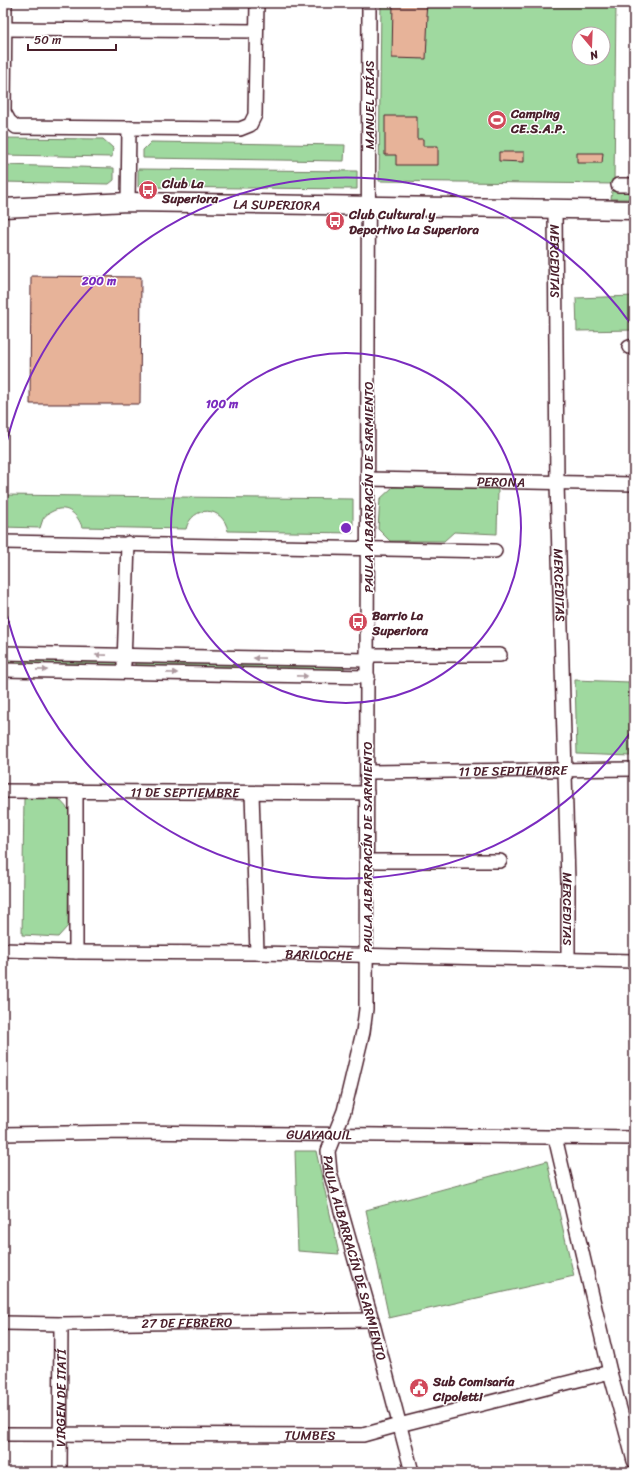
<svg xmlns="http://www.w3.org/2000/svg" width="637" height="1475" font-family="Sriracha,sans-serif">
<rect width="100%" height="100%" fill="#fff"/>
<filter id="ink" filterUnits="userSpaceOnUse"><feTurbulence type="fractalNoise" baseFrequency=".025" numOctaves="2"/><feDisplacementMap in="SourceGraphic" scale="8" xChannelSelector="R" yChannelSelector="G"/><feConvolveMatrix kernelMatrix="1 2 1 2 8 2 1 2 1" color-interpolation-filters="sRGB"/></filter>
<g filter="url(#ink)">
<g fill="#9fd99f" stroke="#747c65" fill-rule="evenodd">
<path d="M381 3H616L614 184 379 181ZM579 34H603V58H579Z"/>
<polygon points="3,138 103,139 113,148 112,157 3,155"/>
<polygon points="151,142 345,145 344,161 143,158 143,150"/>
<polygon points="3,165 114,168 114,180 109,184 3,182"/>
<polygon points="138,169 357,171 357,189 138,187"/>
<polygon points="612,191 634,191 634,199 611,199"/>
<polygon points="634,296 634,330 577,331 576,298"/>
<polygon points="393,487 496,488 498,490 497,534 454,532 444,541 390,541 378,529 380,499"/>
<path d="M3 495 353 499V533L228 531C223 505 192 505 186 529L82 527C78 515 67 504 53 511 49 513 45 515 43 519 42 522 41 525 40 528L3 527Z"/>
<polygon points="3,658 119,660 119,668 3,666"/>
<polygon points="135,661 344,665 344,672 135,667"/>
<polygon points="575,680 629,682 630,756 577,754"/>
<polygon points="24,798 59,799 69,810 68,926 58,937 22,935"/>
<polygon points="295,1151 316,1151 339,1254 298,1251"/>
<polygon points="547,1161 574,1276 389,1318 366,1210"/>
</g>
<g fill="#e7b399" stroke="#4a1f2b">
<polygon points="393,3 427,3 426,15 428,15 426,59 392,58"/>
<polygon points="385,116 417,116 417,139 423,139 423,146 438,146 438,165 396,165 396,155 385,155"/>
<polygon points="499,152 524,152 524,162 499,161"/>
<polygon points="577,153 603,153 602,163 577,163"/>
<polygon points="31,276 141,277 140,404 30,404"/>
</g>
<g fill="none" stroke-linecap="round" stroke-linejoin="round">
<defs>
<g id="minor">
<polyline points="5,3 4,112 9,121 16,127 240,129 250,125 255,115 257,3"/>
<path id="s1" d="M369 3 366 1009 363 1032 344 1111 328 1151 330 1172 372 1320 412 1472"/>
<polyline points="5,29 256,31"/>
<polyline points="618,185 634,185"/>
<polyline points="128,202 129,128"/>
<path id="s2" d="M555 209 557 483 568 882V960"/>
<polyline points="629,347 634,346"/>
<path id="s3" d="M368 479 634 484"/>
<polyline points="3,542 495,551"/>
<polyline points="3,653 368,660"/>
<polyline points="368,655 500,655"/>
<polyline points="124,664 128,543"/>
<polyline points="3,670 368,677"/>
<path id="s4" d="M367 772 634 769"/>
<path id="s5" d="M3 791 367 793"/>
<polyline points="76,791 76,952"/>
<polyline points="252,793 257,953"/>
<polyline points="367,861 500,861"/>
<path id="s6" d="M3 950 76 952 257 953 634 961"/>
<path id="s7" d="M3 1134 128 1132 634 1138"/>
<polyline points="555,1137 610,1372 634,1461"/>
<path id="s8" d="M3 1323 61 1324 372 1320"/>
<path id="s9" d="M3 1434 363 1435 399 1425 610 1372"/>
<path id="s10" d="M60 1472 61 1324"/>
</g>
<g id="secondary">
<path id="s11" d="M3 208 128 202 634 210"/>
</g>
</defs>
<use href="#minor" stroke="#4a1f2b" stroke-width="16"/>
<use href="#secondary" stroke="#4a1f2b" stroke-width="21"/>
<use href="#minor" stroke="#fff" stroke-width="13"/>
<use href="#secondary" stroke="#fff" stroke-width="18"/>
</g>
<defs><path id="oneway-solid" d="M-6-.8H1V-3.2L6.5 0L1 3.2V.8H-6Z"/></defs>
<g fill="#ae9aa0">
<use href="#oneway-solid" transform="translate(101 655) rotate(-179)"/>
<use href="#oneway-solid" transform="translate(259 658) rotate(-179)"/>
<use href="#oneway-solid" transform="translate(42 670) rotate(1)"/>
<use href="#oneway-solid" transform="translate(172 673) rotate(1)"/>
<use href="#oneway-solid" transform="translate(302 676) rotate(1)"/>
</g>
</g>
<g fill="none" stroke="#7b2cbf" stroke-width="2">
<circle cx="346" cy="528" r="175"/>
<path d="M633 729A350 350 0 0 1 3 598M3 458A350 350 0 0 1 633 327"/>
</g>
<defs>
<symbol id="stadium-disc" viewBox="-11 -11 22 22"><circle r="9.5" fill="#d1495b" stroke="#fff"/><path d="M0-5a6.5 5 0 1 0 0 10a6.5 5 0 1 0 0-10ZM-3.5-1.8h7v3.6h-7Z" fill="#fff"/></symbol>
<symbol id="bus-disc" viewBox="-11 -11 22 22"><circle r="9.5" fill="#d1495b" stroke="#fff"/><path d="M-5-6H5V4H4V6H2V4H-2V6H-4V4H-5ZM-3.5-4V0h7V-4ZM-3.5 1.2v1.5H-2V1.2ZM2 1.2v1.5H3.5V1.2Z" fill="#fff"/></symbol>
<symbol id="civic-disc" viewBox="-11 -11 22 22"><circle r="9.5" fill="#d1495b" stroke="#fff"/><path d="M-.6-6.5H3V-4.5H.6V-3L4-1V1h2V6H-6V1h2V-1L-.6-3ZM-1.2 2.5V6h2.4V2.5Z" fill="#fff"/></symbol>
</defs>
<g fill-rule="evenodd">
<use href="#stadium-disc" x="486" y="109" width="22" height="22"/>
<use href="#bus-disc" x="137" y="179" width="22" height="22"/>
<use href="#bus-disc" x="324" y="210" width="22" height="22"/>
<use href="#bus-disc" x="347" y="611" width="22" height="22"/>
<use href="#civic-disc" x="408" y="1377" width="22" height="22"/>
</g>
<g text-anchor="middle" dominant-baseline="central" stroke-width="3" stroke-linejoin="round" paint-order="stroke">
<g font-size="13" fill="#4a1f2b" stroke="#fff">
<text transform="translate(369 105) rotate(-90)">MANUEL FRÍAS</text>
<text stroke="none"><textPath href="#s11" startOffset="274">LA SUPERIORA</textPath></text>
<text stroke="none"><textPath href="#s2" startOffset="52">MERCEDITAS</textPath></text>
<text stroke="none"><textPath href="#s3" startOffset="133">PERONA</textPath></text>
<text transform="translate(368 487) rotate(-90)">PAULA ALBARRACÍN DE SARMIENTO</text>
<text stroke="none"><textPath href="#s2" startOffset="376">MERCEDITAS</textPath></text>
<text stroke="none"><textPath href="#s4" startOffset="146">11 DE SEPTIEMBRE</textPath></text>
<text stroke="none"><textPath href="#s5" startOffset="182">11 DE SEPTIEMBRE</textPath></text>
<text transform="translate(367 847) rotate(-90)">PAULA ALBARRACÍN DE SARMIENTO</text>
<text stroke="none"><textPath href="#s2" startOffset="700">MERCEDITAS</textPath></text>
<text stroke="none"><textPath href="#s6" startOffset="316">BARILOCHE</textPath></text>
<text stroke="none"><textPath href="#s7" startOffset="316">GUAYAQUIL</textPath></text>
<text stroke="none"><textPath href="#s1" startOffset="1264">PAULA ALBARRACÍN DE SARMIENTO</textPath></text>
<text stroke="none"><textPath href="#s8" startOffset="184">27 DE FEBRERO</textPath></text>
<text stroke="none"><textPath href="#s10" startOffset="74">VIRGEN DE ITATÍ</textPath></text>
<text stroke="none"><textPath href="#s9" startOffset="307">TUMBES</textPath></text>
</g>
<g font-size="13" font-weight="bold" fill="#4a1f2b" stroke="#fff" text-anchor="start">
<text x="511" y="113">Camping<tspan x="511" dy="15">CE.S.A.P.</tspan></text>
<text x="162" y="183">Club La<tspan x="162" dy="15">Superiora</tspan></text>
<text x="349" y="214">Club Cultural y<tspan x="349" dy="15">Deportivo La Superiora</tspan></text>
<text x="372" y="615">Barrio La<tspan x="372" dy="15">Superiora</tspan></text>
<text x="433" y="1381">Sub Comisaría<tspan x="433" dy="15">Cipoletti</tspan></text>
</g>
</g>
<circle cx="346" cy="528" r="6" fill="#7b2cbf" stroke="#fff" stroke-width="2"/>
<g font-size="12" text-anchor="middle" font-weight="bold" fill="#7b2cbf" stroke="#fff" stroke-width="3" stroke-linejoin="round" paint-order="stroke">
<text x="99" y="285">200 m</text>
<text x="222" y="408">100 m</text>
</g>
<rect width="637" height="1475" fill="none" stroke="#fff" stroke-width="16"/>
<rect x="8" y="8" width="621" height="1459" fill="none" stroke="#4a1f2b" stroke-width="1.5" filter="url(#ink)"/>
<g transform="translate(591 46) rotate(161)"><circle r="19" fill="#ffffff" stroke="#b7a5aa"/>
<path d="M0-3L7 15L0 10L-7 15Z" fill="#d1495b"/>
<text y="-6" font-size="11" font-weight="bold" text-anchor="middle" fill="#4a1f2b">N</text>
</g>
<path d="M28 44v6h88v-6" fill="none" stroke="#4a1f2b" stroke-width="2"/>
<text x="34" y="44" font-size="12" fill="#4a1f2b" stroke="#ffffff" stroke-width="3" paint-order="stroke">50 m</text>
</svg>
